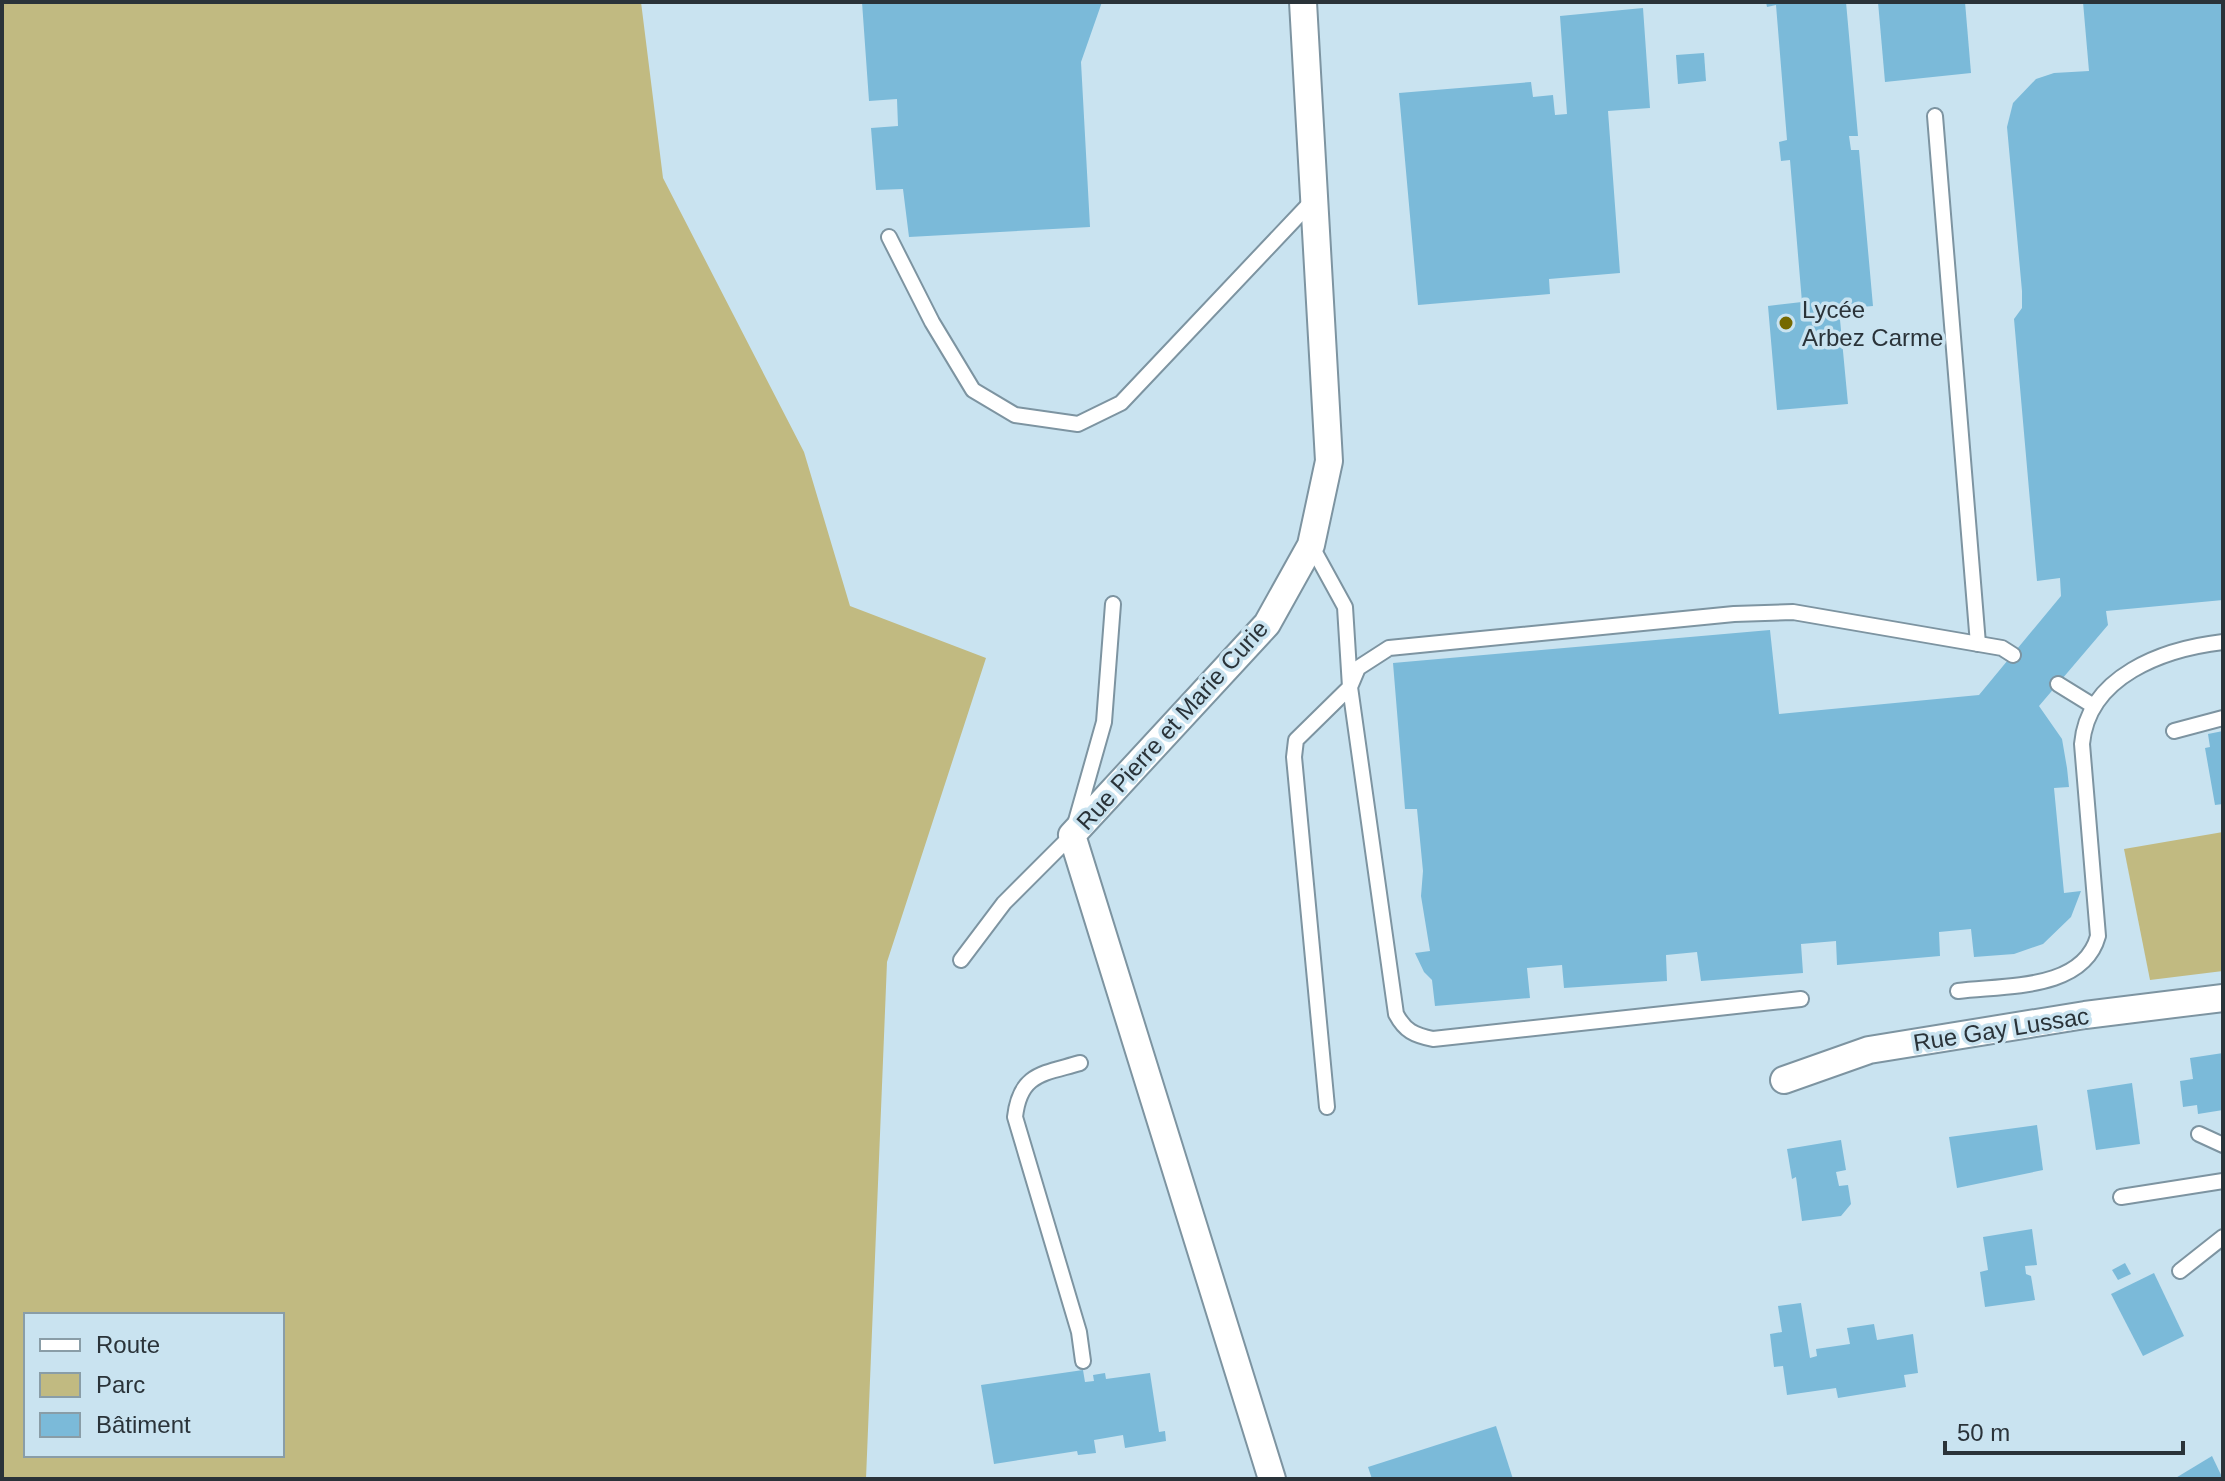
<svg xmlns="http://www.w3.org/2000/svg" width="2225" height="1481" font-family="Arial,sans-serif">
<rect width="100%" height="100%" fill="#c9e3f0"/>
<g fill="#c1ba81" fill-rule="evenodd">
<path d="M2 2H641L663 178 804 452 850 606 986 658 887 962 866 1479H2ZM26 1315H282V1455H26Z"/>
<polygon points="2223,832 2223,971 2150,980 2124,849"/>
</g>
<g fill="#7bbad9">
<polygon points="862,2 1102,2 1081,62 1090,227 909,237 903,189 876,190 871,128 898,126 897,99 869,101"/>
<polygon points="1766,2 1846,2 1858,136 1849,136 1851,150 1859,150 1873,306 1839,309 1848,404 1777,410 1768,306 1802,302 1790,160 1781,161 1779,142 1787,140 1776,5 1767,7"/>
<polygon points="1878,2 1965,2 1971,73 1885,82"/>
<polygon points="2083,2 2223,2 2223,600 2106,611 2108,625 2039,706 2062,739 2067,768 2069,787 2054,788 2064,893 2081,891 2071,917 2043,944 2014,954 1974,957 1971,929 1939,932 1940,956 1837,965 1836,941 1801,944 1803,973 1701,981 1697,952 1666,955 1667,981 1564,988 1562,965 1527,968 1530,998 1435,1006 1432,980 1424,972 1415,953 1430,951 1421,896 1423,871 1417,809 1405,809 1393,663 1770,630 1779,714 1979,695 2061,596 2060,578 2037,581 2014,319 2022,308 2022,291 2007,127 2013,103 2036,79 2054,73 2089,71"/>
<polygon points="1643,8 1650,108 1608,111 1620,273 1549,279 1550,294 1418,305 1399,93 1531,82 1533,97 1553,95 1555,115 1567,114 1560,16"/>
<polygon points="1704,53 1706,81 1678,84 1676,55"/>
<polygon points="2223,731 2223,804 2215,805 2205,748 2210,747 2208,734"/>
<polygon points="2223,1053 2223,1110 2198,1114 2197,1105 2183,1107 2180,1081 2193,1079 2190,1058"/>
<polygon points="2132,1083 2140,1144 2096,1150 2087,1090"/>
<polygon points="2037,1125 2043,1170 1957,1188 1949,1137"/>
<polygon points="1841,1140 1846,1170 1836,1172 1839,1186 1848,1185 1851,1204 1841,1216 1802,1221 1796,1177 1792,1179 1787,1149"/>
<polygon points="2032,1229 2037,1265 2025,1266 2026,1274 2031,1276 2035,1300 1985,1307 1980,1272 1988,1270 1983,1237"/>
<polygon points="2125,1263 2131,1274 2118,1280 2112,1270"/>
<polygon points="2154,1273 2184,1336 2143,1356 2111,1294"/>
<polygon points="1801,1303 1810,1358 1817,1356 1816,1349 1850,1344 1847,1328 1874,1324 1877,1340 1913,1334 1918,1373 1904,1375 1906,1387 1838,1398 1836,1388 1787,1395 1783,1366 1774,1367 1770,1334 1782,1332 1778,1306"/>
<polygon points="1083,1370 1085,1382 1094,1381 1093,1375 1105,1373 1106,1379 1150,1373 1159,1432 1165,1431 1166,1441 1125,1448 1123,1435 1094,1440 1096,1453 1078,1455 1077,1451 994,1464 981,1385"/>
<polygon points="1496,1426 1513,1479 1372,1479 1368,1467"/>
<polygon points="2212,1456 2223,1479 2174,1479"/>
</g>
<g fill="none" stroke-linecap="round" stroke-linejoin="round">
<defs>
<g id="lane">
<polyline points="1935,116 1978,644"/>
<polyline points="889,237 932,322 973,390 1015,415 1078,424 1121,403 1314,199"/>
<polyline points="1311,545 1345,607 1350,687 1296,740 1294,757 1327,1107"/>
<polyline points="2058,684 2092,705"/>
<polyline points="2174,731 2223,718"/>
<polyline points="961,960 1004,903 1072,835 1104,722 1113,604"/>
<path d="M1958 991C2004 985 2083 991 2098 936L2082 744C2088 676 2163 649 2223 642"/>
<path d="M1801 999 1433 1039C1414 1035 1405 1031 1396 1014L1350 687 1358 668 1389 648 1734 614 1793 612 2002 648 2013 655"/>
<path d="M1080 1063C1043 1074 1020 1073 1015 1117L1079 1332 1083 1361"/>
<polyline points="2199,1134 2223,1145"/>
<polyline points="2121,1197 2223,1181"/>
<polyline points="2180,1271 2223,1237"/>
</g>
<g id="street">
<polyline points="1784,1080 1869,1050 2085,1015 2223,998"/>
<polyline points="1272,1479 1072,835 1267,624 1311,545 1329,461 1303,2"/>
</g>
</defs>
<use href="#lane" stroke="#7d94a1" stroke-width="18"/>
<use href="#street" stroke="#7d94a1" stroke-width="30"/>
<use href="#lane" stroke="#fff" stroke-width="14"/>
<use href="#street" stroke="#fff" stroke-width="26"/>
</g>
<circle fill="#756900" stroke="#c9e3f0" stroke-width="3" cx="1786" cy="323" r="8"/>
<g text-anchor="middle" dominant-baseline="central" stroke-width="7" stroke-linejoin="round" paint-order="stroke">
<g font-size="24" fill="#2a3339" stroke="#c9e3f0" text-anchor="start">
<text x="1802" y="309">Lycée<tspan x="1802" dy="28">Arbez Carme</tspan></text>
</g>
<g font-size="24" fill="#2a3339" stroke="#c9e3f0">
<text transform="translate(1172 725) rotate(-48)">Rue Pierre et Marie Curie</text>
<text transform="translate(2001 1029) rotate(-9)">Rue Gay Lussac</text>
</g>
</g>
<rect width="2225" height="1481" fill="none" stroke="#2a3339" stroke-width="8"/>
<rect x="24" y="1313" width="260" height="144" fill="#c9e3f0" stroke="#899da7" stroke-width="2"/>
<rect x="40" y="1339" width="40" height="12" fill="#ffffff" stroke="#899da7" stroke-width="2"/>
<text x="96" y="1353" font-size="24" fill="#2a3339">Route</text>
<rect x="40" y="1373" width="40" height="24" fill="#c1ba81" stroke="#899da7" stroke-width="2"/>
<text x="96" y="1393" font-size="24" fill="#2a3339">Parc</text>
<rect x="40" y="1413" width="40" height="24" fill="#7bbad9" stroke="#899da7" stroke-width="2"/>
<text x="96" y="1433" font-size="24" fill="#2a3339">Bâtiment</text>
<path d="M1945 1441v12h238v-12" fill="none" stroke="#2a3339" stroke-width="4"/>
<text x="1957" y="1441" font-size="24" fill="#2a3339" stroke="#c9e3f0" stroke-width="6" paint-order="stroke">50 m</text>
</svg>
